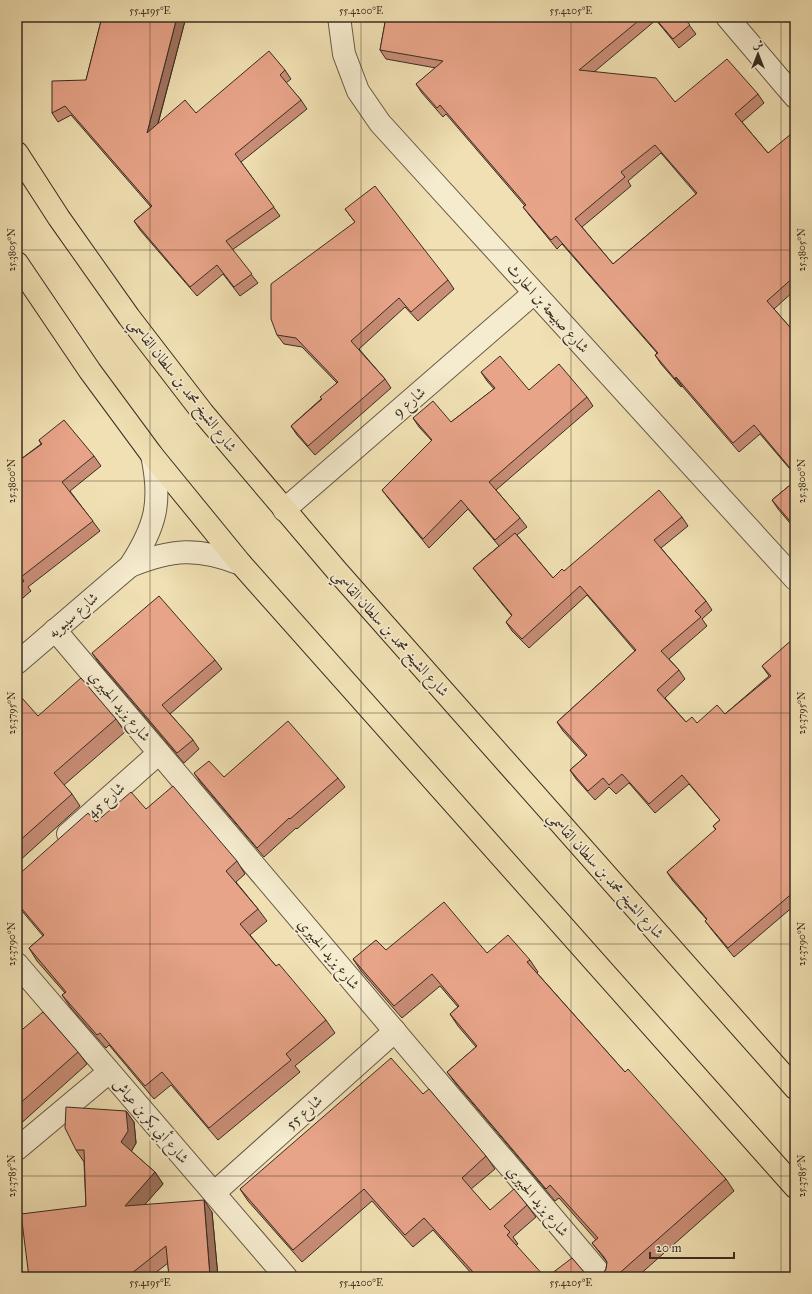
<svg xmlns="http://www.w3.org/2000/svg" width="812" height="1294" font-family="'IM FELL Great Primer',Amiri,serif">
<rect width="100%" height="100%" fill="#f0e0b3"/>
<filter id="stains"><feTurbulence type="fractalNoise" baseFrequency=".005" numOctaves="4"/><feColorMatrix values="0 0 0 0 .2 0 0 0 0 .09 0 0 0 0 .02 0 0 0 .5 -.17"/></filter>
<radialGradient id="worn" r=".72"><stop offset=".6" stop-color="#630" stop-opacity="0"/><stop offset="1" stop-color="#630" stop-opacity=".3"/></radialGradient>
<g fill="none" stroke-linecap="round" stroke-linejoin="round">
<defs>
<g id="minor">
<polyline points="339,17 344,54 358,91 380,123 795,579"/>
<polyline points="727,17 795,97"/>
<polyline points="284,510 534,293"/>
<path d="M130 566C172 549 198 547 241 564"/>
<polyline points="55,630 603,1277"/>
<path d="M17 663 130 566C156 526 162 502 152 455"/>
<polyline points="68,834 159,753"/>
<polyline points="17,964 286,1277"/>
<polyline points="17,1149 109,1072"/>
<polyline points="214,1193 395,1031"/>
</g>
<g id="major">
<polyline points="17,153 59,218 129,317 203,413 337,571 795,1088"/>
<polyline points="17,263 90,371 152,455 241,564 795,1187"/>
</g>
</defs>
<use href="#minor" stroke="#675946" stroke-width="24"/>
<use href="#major" stroke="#392c22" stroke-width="24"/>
<use href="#minor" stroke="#f5ebce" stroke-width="22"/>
<use href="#major" stroke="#f0e0b3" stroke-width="22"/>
</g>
<g fill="#c88d76" stroke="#392c22" fill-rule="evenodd">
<polygon points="102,17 186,17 158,124 196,113 285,70 291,79 286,83 301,100 307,109 241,162 280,216 232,250 258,283 240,296 223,274 197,296 140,230 134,221 151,207 71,115 58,122 52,113 86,80"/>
<path d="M386 17H683L696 34 679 48 656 20 594 72 675 102 758 94 764 103 742 122 768 153 795 138V290L774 309 795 333V475L760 434 739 452 682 386 681 387 661 364 655 355 657 353 562 244 557 249 530 216 523 207 525 206 446 114 443 117 422 93 416 84 436 68 386 59 380 50ZM661 153 696 194 613 264 582 227 631 186 628 181Z"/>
<polygon points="345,209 448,280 454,289 418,321 405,307 359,349 385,379 391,388 315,455 297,435 291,426 321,399 337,383 302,347 284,344 277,335 355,222"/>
<polygon points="481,372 529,390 587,397 593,406 496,490 520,518 527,527 517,535 553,578 564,571 682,517 688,526 661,548 706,601 712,610 702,619 707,626 669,659 679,670 685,679 665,698 686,722 697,723 725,714 769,676 762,666 795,638 795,905 734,957 712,930 705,921 707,920 673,881 667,872 716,830 713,826 720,820 689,784 655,813 629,783 616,794 609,787 595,800 576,779 570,770 586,756 563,731 557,722 635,651 587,595 529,648 512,631 506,622 512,616 480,577 473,568 499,546 468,509 429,548 389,499 382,490 432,441 419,427 413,418 451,422 494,389 487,381"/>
<polygon points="39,440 94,456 101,466 70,491 100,531 28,587 31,591 17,603 17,462 41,444"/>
<polygon points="795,481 795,529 778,509 772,500"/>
<polygon points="92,653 215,660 222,669 170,714 193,740 199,749 184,763 99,663"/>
<polygon points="17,703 38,716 116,719 125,732 64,785 72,794 80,806 17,863"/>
<polygon points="194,773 224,777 338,778 345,787 297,829 296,828 264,857 201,783"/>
<polygon points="146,809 237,861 245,874 236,882 258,909 267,921 250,935 276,966 326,1020 335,1033 295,1066 300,1072 218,1140 171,1085 154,1099 109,1045 106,1048 71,1008 62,995 65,993 37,961 29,948 43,936 17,905 17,876 96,822"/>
<polygon points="386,950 487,953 530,960 538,972 537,973 625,1072 726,1179 734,1191 637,1277 597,1277 603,1274 606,1269 607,1262 592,1243 596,1240 559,1198 555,1201 456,1084 447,1072 476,1047 458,1026 450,1014 458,1007 440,986 402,1018 361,971 353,959"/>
<polygon points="17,1034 78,1052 87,1064 17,1127"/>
<polygon points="423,1094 486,1156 495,1169 471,1189 490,1210 527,1205 536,1217 513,1237 518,1244 471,1273 433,1230 413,1247 372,1201 302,1262 248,1201 240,1189"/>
<polygon points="126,1111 134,1122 136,1143 131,1151 155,1172 163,1184 144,1205 212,1212 218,1277 169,1277 168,1263 150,1277 29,1277 86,1206 84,1162 76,1150"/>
</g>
<g fill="#a27360" stroke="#392c22">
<polygon points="177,17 186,17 153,142 147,133"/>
<polygon points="676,377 682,386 681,387 675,379"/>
<polygon points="126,1111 134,1122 136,1143 130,1154 121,1142"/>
<polygon points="155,1172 163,1184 133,1218 125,1206"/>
<polygon points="204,1200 212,1212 218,1277 210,1277"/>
</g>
<g fill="#e8a489" stroke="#392c22" fill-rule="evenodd">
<polygon points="102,17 177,17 147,133 185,100 196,113 269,51 285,70 280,75 301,100 235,154 274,207 226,241 252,274 234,287 217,265 190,287 134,221 152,206 65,106 52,113 52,81 86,80"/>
<path d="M386 17H643L579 70 656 78 675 102 727 59 758 94 735 114 768 153 791 134 795 138V276L767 301 795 333V474L754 425 733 443 676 377 675 379 655 355 658 353 556 236 551 240 523 207 526 205 440 105 437 108 416 84 443 61 380 50ZM655 145 697 193 613 264 575 219 625 177 621 172Z"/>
<polygon points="654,17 683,17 690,25 673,39"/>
<polygon points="375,186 448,280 411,312 399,298 351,341 385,379 308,446 291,426 322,399 320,397 338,382 296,338 277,335 271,319 271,284 355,222 345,209"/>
<polygon points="500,356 529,390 559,364 587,397 489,482 520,518 495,540 461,500 423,539 382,490 432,440 413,418 433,401 451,422 495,388 481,372"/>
<polygon points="64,420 94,456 62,482 93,521 21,577 24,581 17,587 17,462 42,444 39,440"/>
<polygon points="795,481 795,516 790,521 772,500"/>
<polygon points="659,490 682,517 654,540 706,601 695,611 701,617 661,651 679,670 657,690 686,722 692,717 697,723 717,705 725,714 771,676 762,666 794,638 795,638 795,891 728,948 705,921 707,919 667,872 716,829 713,826 720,820 682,775 649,804 622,774 609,785 603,778 588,791 570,770 587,755 557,722 636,650 580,586 522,639 506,622 512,615 473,568 515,533 553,578 562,569 564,571"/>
<polygon points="159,596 215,660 162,705 193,740 177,753 92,653"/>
<polygon points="81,678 116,719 54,773 72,794 17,843 17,703 22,698 38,716"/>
<polygon points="288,721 338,778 290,819 289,818 257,848 194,773 209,761 224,777"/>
<polygon points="173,786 237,861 226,871 258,909 240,924 276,966 279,964 326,1020 286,1054 291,1060 209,1128 162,1072 145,1086 100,1033 97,1035 62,995 66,992 29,948 44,935 17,903 17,876 88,813 96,822 131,792 146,809"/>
<polygon points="444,902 487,953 508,935 530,960 527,962 625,1072 628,1069 726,1179 615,1277 597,1277 603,1274 606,1269 607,1262 604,1257 592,1243 598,1238 550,1185 546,1189 447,1072 477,1046 450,1014 459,1006 432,974 394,1006 353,959 376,940 386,950"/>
<polygon points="43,1012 78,1052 17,1106 17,1034"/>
<polygon points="391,1058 423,1094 429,1089 486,1156 462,1178 490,1210 514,1189 527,1205 504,1226 510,1232 507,1235 545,1277 467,1277 473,1272 424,1218 405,1235 364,1189 293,1250 240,1189"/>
<polygon points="66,1107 126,1111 128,1131 121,1142 155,1172 125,1206 204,1200 210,1277 169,1277 166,1246 127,1277 29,1277 21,1214 86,1206 84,1150 76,1150 65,1128"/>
<polygon points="572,1258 585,1273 590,1277 594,1277 547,1277"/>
</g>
<path fill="none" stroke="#392c22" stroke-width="1" stroke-opacity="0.45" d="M150 17V1277M361 17V1277M571 17V1277M781 17V1277M17 19H795M17 250H795M17 481H795M17 713H795M17 944H795M17 1176H795"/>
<g text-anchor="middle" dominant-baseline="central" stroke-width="3.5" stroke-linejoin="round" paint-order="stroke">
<g font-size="15" fill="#392c22" stroke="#f5ebce">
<text transform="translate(548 308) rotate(48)">شارع صبيحة بن الحارث</text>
<text transform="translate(183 385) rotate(52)">شارع الشيخ محمد بن سلطان القاسمي</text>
<text transform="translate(409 402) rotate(-41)">شارع 9</text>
<text transform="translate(73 615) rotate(-41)">شارع سيبويه</text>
<text transform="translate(391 633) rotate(48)">شارع الشيخ محمد بن سلطان القاسمي</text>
<text transform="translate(120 706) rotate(50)">شارع يزيد الحبيري</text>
<text transform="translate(106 800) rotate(-42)">شارع 45</text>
<text transform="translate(606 875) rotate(48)">شارع الشيخ محمد بن سلطان القاسمي</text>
<text transform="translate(329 954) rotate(50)">شارع يزيد الحبيري</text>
<text transform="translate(304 1112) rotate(-42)">شارع 55</text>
<text transform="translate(151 1121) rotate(49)">شارع أبي بكر بن عياش</text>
<text transform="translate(538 1201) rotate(50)">شارع يزيد الحبيري</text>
</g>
</g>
<rect width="812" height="1294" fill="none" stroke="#f0e0b3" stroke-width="44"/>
<g transform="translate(758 54)" stroke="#f5ebce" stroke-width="3" paint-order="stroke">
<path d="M0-3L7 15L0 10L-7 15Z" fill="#392c22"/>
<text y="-6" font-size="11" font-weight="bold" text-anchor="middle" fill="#392c22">ش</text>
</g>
<path d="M650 1252v6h84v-6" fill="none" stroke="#392c22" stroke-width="2"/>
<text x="656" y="1252" font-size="12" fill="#392c22" stroke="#f5ebce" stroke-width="3" paint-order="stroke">20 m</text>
<rect x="22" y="22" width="768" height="1250" fill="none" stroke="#392c22" stroke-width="1.5"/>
<g font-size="10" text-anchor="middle" fill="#392c22">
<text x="150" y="14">55.4195°E</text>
<text x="361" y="14">55.4200°E</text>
<text x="571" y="14">55.4205°E</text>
<text transform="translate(11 250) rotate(-90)" y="4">25.3805°N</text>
<text transform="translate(801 250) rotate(-90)" y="4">25.3805°N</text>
<text transform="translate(11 481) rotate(-90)" y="4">25.3800°N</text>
<text transform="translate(801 481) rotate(-90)" y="4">25.3800°N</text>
<text transform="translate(11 713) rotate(-90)" y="4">25.3795°N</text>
<text transform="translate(801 713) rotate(-90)" y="4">25.3795°N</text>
<text transform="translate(11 944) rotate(-90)" y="4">25.3790°N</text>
<text transform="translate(801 944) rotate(-90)" y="4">25.3790°N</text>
<text transform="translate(11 1176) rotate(-90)" y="4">25.3785°N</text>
<text transform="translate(801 1176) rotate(-90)" y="4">25.3785°N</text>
<text x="150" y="1286">55.4195°E</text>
<text x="361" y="1286">55.4200°E</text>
<text x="571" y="1286">55.4205°E</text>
</g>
<rect width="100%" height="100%" filter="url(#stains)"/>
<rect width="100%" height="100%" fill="url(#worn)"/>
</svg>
